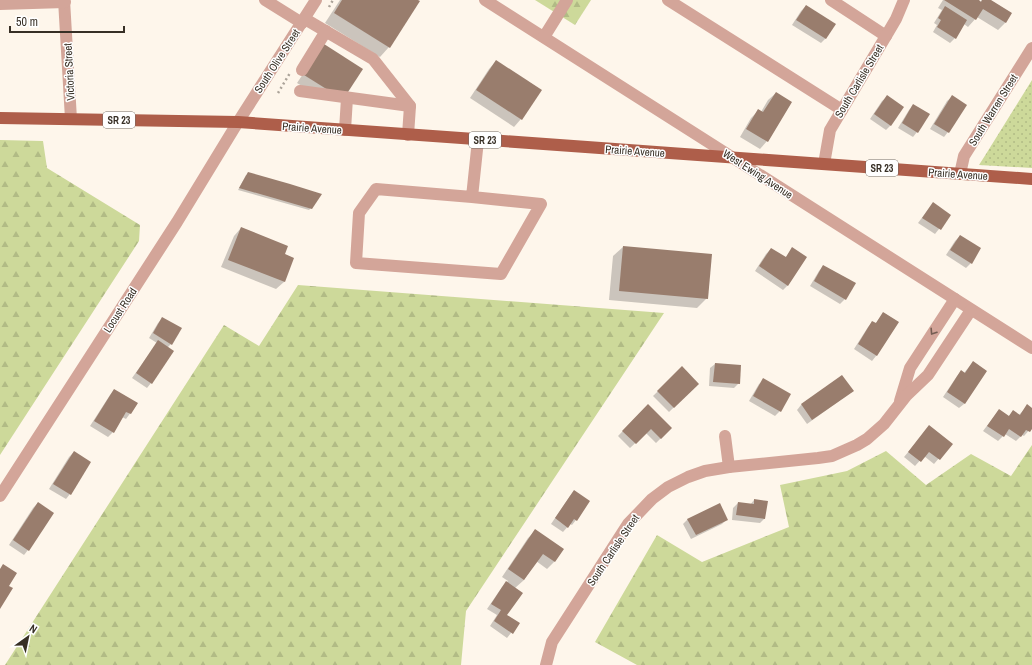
<svg xmlns="http://www.w3.org/2000/svg" width="1032" height="665" font-family="'Archivo Narrow',sans-serif">
<defs>
<pattern id="green-dots" width="8" height="8" patternUnits="userSpaceOnUse"><rect width="8" height="8" fill="#cdd99a"/><path d="M2 2h.1M6 6h.1" fill="none" stroke="#b1bb85" stroke-width="1.8" stroke-linecap="round"/></pattern>
<pattern id="forest-firs" width="22" height="20" patternUnits="userSpaceOnUse"><rect width="22" height="20" fill="#cdd99a"/><path d="M5 1l3.5 6h-7zM16 11l3.5 6h-7z" fill="#b1bb85"/></pattern>
</defs>
<rect width="100%" height="100%" fill="#fef6eb"/>
<polygon fill="url(#green-dots)" points="1032,80 1032,168 979,165 986,154"/>
<g fill="url(#forest-firs)">
<polygon points="535,0 591,0 575,25"/>
<polygon points="0,140 43,141 47,168 140,225 139,241 0,455"/>
<polygon points="298,285 664,313 466,611 461,665 5,665 224,325 259,346"/>
<polygon points="1032,445 1032,665 637,665 595,642 657,535 702,562 789,527 780,485 847,471 886,451 926,485 971,454 1011,476"/>
</g>
<g fill="#0003">
<polygon points="340,0 416,0 389,47 380,57 325,23"/>
<polygon points="943,0 977,0 980,2 982,0 990,0 1011,13 1005,23 998,30 977,17 968,27 964,24 955,38 950,43 933,32 937,25 934,23 942,10 938,8"/>
<polygon points="806,6 826,38 821,43 792,25 801,11"/>
<polygon points="317,53 362,69 320,97 297,83"/>
<polygon points="496,61 521,119 514,127 470,98 489,69"/>
<polygon points="776,93 791,102 767,141 760,149 740,137 751,118 758,111 761,112 768,100"/>
<polygon points="887,97 891,125 886,130 870,119 882,101"/>
<polygon points="952,97 948,132 944,137 930,129 947,101"/>
<polygon points="913,105 917,132 913,137 898,128 909,110"/>
<polygon points="246,175 311,208 309,210 238,190"/>
<polygon points="933,203 950,215 935,234 918,223"/>
<polygon points="241,228 284,254 293,258 284,282 276,289 221,267 234,236"/>
<polygon points="960,236 971,263 966,268 946,255 955,241"/>
<polygon points="623,247 707,298 697,308 609,300 613,256"/>
<polygon points="771,249 785,258 792,249 788,285 783,290 755,271 766,254"/>
<polygon points="823,266 845,299 840,304 810,286 819,271"/>
<polygon points="884,313 898,322 876,356 872,361 854,349 868,327 872,323 875,324"/>
<polygon points="163,318 171,344 167,348 151,383 147,388 132,378 157,343 149,338 158,323"/>
<polygon points="973,362 986,371 964,404 959,408 943,397 957,376 961,371 964,373"/>
<polygon points="715,364 739,383 734,388 709,386 710,368"/>
<polygon points="682,368 698,384 669,412 653,396"/>
<polygon points="842,376 853,391 807,424 797,410 801,405"/>
<polygon points="764,380 780,411 775,416 749,401 759,384"/>
<polygon points="114,390 137,404 126,419 122,417 113,432 108,437 90,426 110,395"/>
<polygon points="648,405 671,428 656,443 646,433 630,448 618,436"/>
<polygon points="1027,406 1032,409 1032,427 1024,436 1022,435 1016,441 1005,434 998,441 983,431 999,410 1008,417 1013,411 1019,415"/>
<polygon points="925,432 951,444 934,464 924,456 915,466 904,457"/>
<polygon points="74,452 70,494 66,499 49,489 69,457"/>
<polygon points="574,492 576,520 572,525 570,524 563,532 551,524 570,496"/>
<polygon points="754,500 765,518 760,523 732,520 733,508 738,503 750,505"/>
<polygon points="38,503 28,550 24,555 9,545 33,508"/>
<polygon points="688,519 727,519 722,524 691,539 683,524"/>
<polygon points="535,531 562,549 554,562 547,569 536,561 524,580 515,588 506,616 518,624 507,638 490,626 497,615 487,609 502,587 508,581 502,577 528,538"/>
</g>
<g fill="#997d6d">
<polygon points="342,0 418,0 420,1 390,48 334,13"/>
<polygon points="944,0 979,0 981,2 982,0 991,0 1012,13 1006,23 983,9 976,20"/>
<polygon points="806,5 836,24 826,39 796,20"/>
<polygon points="945,6 967,20 956,39 937,27 941,20 938,18"/>
<polygon points="324,44 363,69 348,92 328,90 304,75"/>
<polygon points="496,60 542,90 522,120 476,90"/>
<polygon points="776,92 792,102 768,142 746,129 758,109 763,112"/>
<polygon points="887,95 904,107 891,126 874,114"/>
<polygon points="952,95 967,105 949,133 934,124"/>
<polygon points="913,104 930,114 918,133 902,123"/>
<polygon points="248,172 290,184 322,194 312,209 239,188"/>
<polygon points="933,202 951,215 941,230 922,218"/>
<polygon points="241,227 288,246 285,254 294,258 285,282 228,260"/>
<polygon points="960,235 981,248 972,264 950,250"/>
<polygon points="623,246 712,254 708,299 619,291"/>
<polygon points="792,247 807,257 788,286 759,266 771,248 786,257"/>
<polygon points="823,265 856,283 846,300 814,281"/>
<polygon points="883,312 899,322 877,356 858,344 872,321 876,323"/>
<polygon points="162,317 182,328 172,345 153,333"/>
<polygon points="158,340 174,351 152,384 136,373"/>
<polygon points="973,361 987,371 965,404 947,392 961,370 965,373"/>
<polygon points="715,363 741,365 740,384 713,382"/>
<polygon points="682,366 699,384 674,408 657,391"/>
<polygon points="842,375 854,391 812,420 801,404"/>
<polygon points="763,378 791,394 781,412 753,396"/>
<polygon points="114,389 138,403 131,414 126,412 114,433 94,421"/>
<polygon points="648,404 672,428 661,439 651,429 636,444 622,431"/>
<polygon points="1027,404 1032,408 1032,429 1030,432 1026,430 1021,437 1009,429 1004,437 987,426 999,409 1009,416 1013,410 1020,415"/>
<polygon points="929,425 953,444 940,460 929,452 921,462 908,452"/>
<polygon points="74,451 91,462 71,495 53,484"/>
<polygon points="574,490 590,501 577,521 574,519 568,528 555,518"/>
<polygon points="754,499 768,501 765,519 736,515 738,502 754,504"/>
<polygon points="38,502 54,513 29,551 13,540"/>
<polygon points="720,503 728,520 696,535 687,519"/>
<polygon points="535,529 564,549 555,562 543,554 524,580 508,569"/>
<polygon points="3,564 17,573 9,586 13,588 0,609 0,569"/>
<polygon points="506,581 523,593 507,615 520,623 513,634 494,621 501,610 491,604"/>
</g>
<g fill="none" stroke-linecap="round" stroke-linejoin="round">
<g stroke="#aaa298" stroke-width="2.5" stroke-dasharray="2 3" stroke-linecap="butt">
<polyline points="329,7 333,0"/>
<polyline points="278,93 290,73"/>
</g>
<g stroke="#d3a599" stroke-width="12">
<polyline points="64,0 71,119"/>
<polyline points="265,0 302,23"/>
<polyline points="485,0 1032,348"/>
<polyline points="668,0 842,110"/>
<polyline points="831,0 886,36"/>
<polyline points="0,4 65,2"/>
<polyline points="305,19 373,59 410,106 408,135"/>
<polyline points="544,37 567,0"/>
<polyline points="302,70 326,31"/>
<polyline points="300,91 410,106"/>
<polyline points="345,130 347,98"/>
<polyline points="824,164 830,130 886,36 896,19 904,0"/>
<polyline points="960,174 964,156 1032,48"/>
<polyline points="472,197 376,189 359,213 356,263 501,274 541,204 472,197 478,140"/>
<polyline points="900,401 910,368 955,299"/>
<polyline points="725,436 729,467"/>
<polyline points="0,496 177,222 238,122 316,0"/>
<polyline points="546,665 552,642 628,524 652,499 668,487 688,477 705,471 729,467 818,458 832,456 857,445 867,439 884,424 906,396 928,375 971,310"/>
</g>
<polyline stroke="#ae5e4a" stroke-width="12" points="0,118 238,122 1032,179"/>
</g>
<defs><path id="oneway-chevron" d="M-2-3.5L2.5 0L-2 3.5" fill="none" stroke-width="1.6" stroke-linecap="round" stroke-linejoin="round"/></defs>
<use stroke="#755e53" href="#oneway-chevron" transform="translate(933 332) rotate(123)"/>
<g text-anchor="middle" dominant-baseline="central" stroke-width="3" stroke-linejoin="round" paint-order="stroke">
<g fill="#fff" stroke="#736d66" stroke-width="1">
<rect x="103" y="112" width="32" height="16" rx="3"/>
<rect x="469" y="132" width="32" height="16" rx="3"/>
<rect x="866" y="160" width="32" height="16" rx="3"/>
</g>
<g font-size="10" font-weight="bold" fill="#372f25">
<text x="119" y="120">SR 23</text>
<text x="485" y="140">SR 23</text>
<text x="882" y="168">SR 23</text>
</g>
<g font-size="11" fill="#372f25" stroke="#fff">
<text transform="translate(277 61) rotate(-57)">South Olive Street</text>
<text transform="translate(69 72) rotate(-93)">Victoria Street</text>
<text transform="translate(859 81) rotate(-59)">South Carlisle Street</text>
<text transform="translate(993 110) rotate(-58)">South Warren Street</text>
<text transform="translate(312 128) rotate(4)">Prairie Avenue</text>
<text transform="translate(635 151) rotate(4)">Prairie Avenue</text>
<text transform="translate(758 174) rotate(33)">West Ewing Avenue</text>
<text transform="translate(958 174) rotate(4)">Prairie Avenue</text>
<text transform="translate(120 310) rotate(-57)">Locust Road</text>
<text transform="translate(613 550) rotate(-56)">South Carlisle Street</text>
</g>
</g>
<g transform="translate(28 637) rotate(33)" stroke="#ffffff" stroke-width="3" paint-order="stroke">
<path d="M0-3L7 15L0 10L-7 15Z" fill="#372f25"/>
<text y="-6" font-size="11" font-weight="bold" text-anchor="middle" fill="#372f25">N</text>
</g>
<path d="M10 26v6h114v-6" fill="none" stroke="#372f25" stroke-width="2"/>
<text x="16" y="26" font-size="12" fill="#372f25" stroke="#ffffff" stroke-width="3" paint-order="stroke">50 m</text>
</svg>
